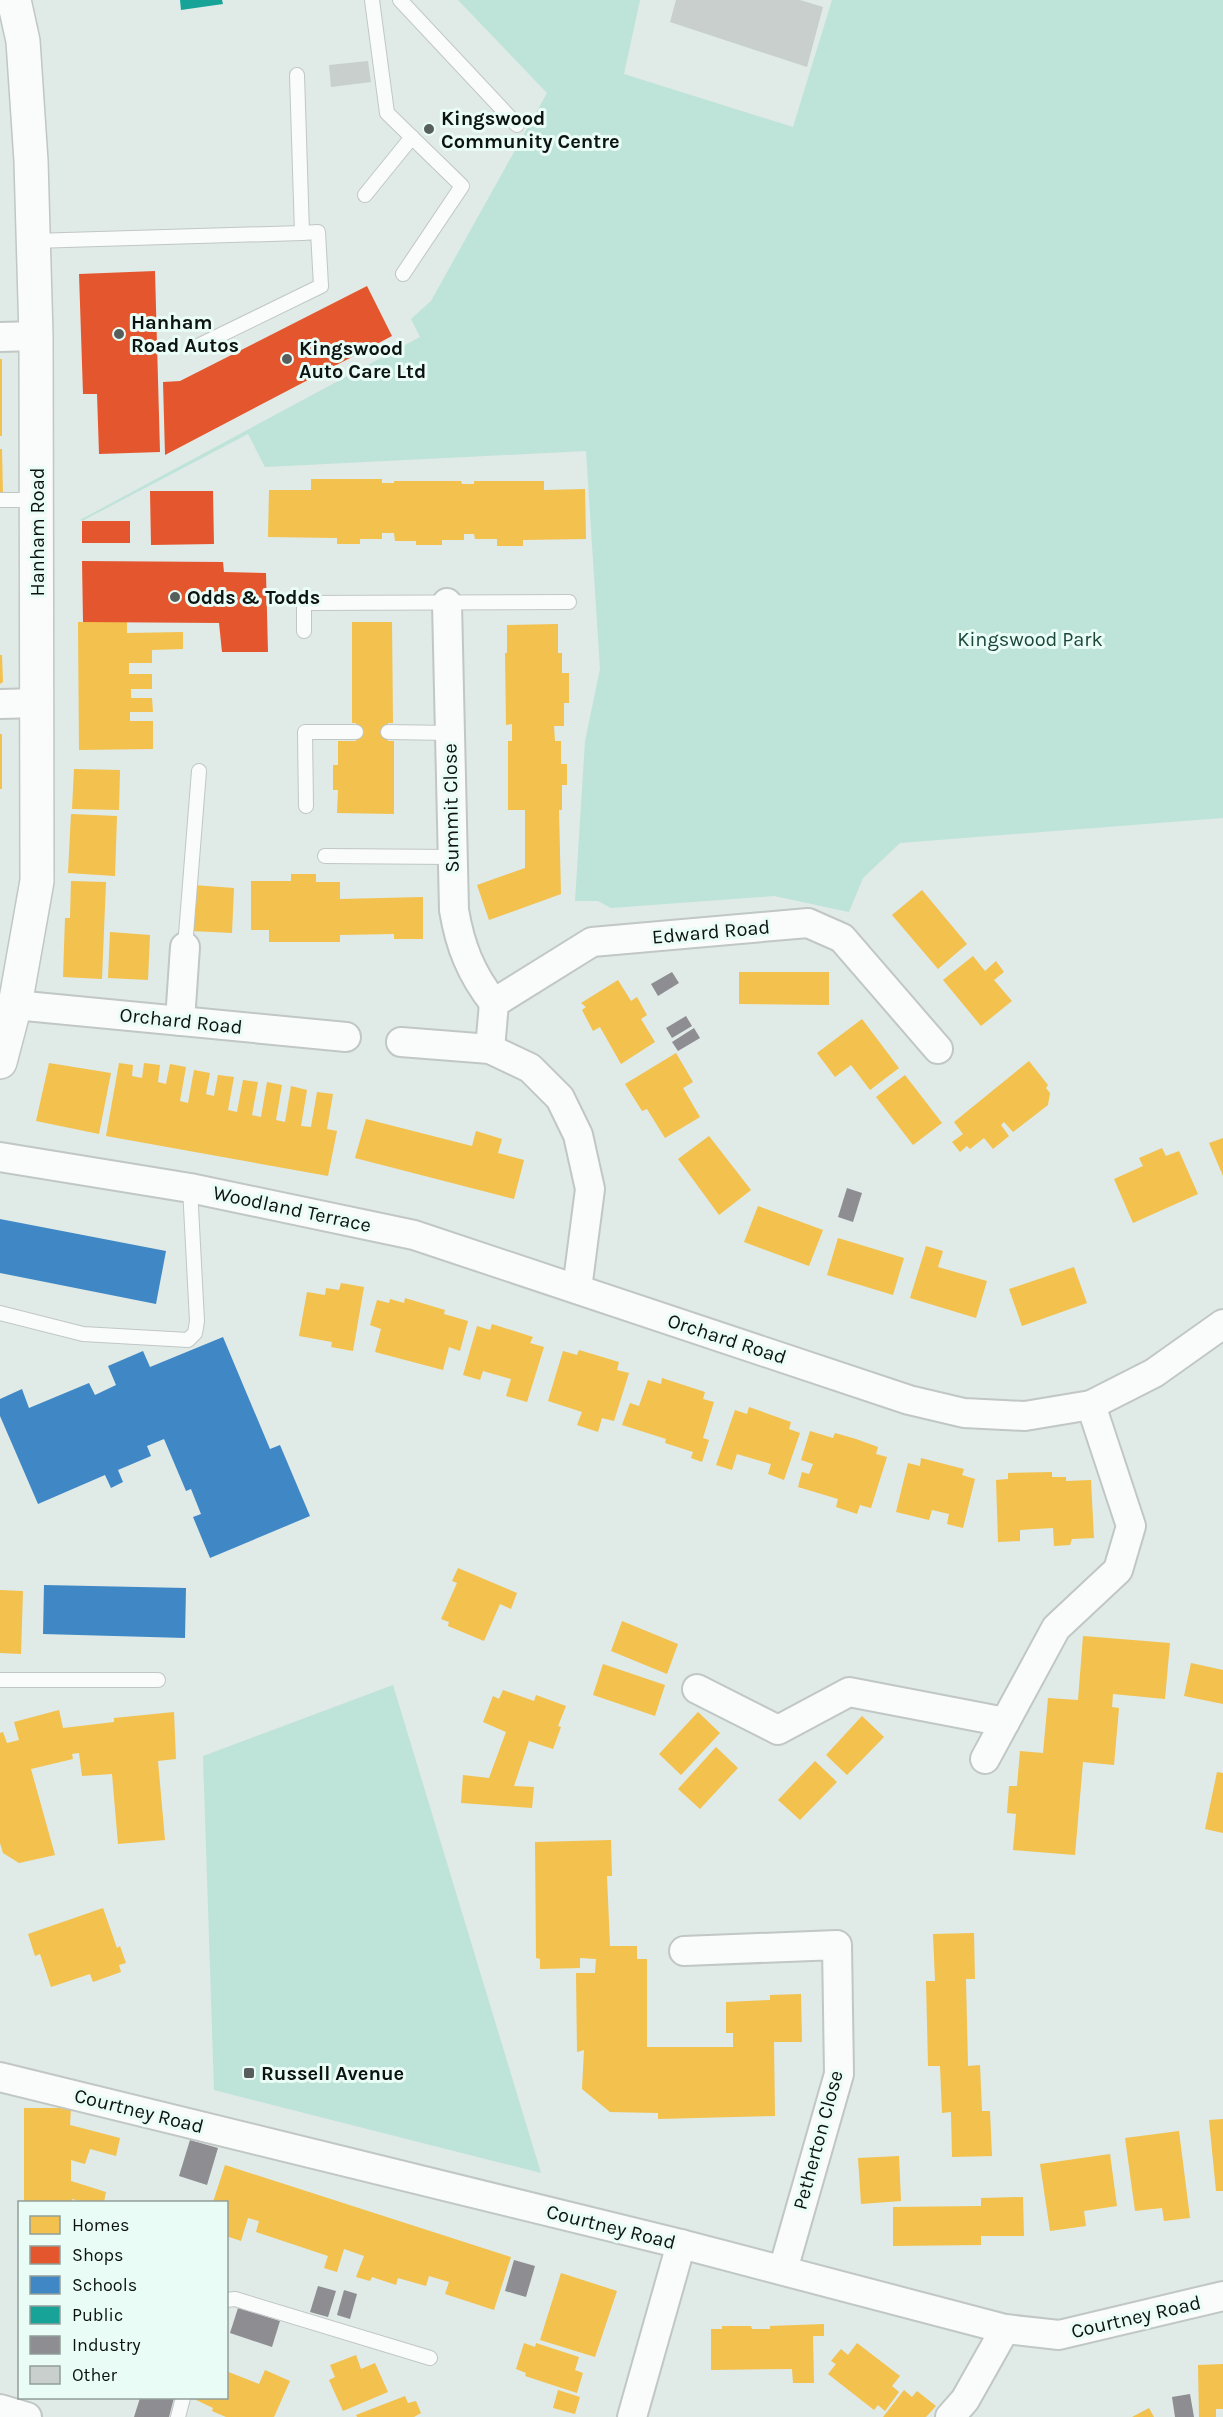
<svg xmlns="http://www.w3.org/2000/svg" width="1223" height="2417" font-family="Karla,sans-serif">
<rect width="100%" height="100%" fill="#e0eae7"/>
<g fill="#bee3d8">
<polygon points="458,0 640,0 624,74 793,127 832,0 1223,0 1223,818 900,843 863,878 849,912 774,896 611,908 598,901 575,901 585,741 600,669 586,451 265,467 248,434 82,521 80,520 420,337 411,319 431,301 547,93"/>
<polygon points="393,1685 541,2173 214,2090 203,1756"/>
</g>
<g fill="#f2c14e">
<rect x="0" y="359" width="2" height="77"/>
<polygon points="0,449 2,449 3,495 0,495"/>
<polygon points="311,479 382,479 382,483 394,483 394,481 461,481 462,484 474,484 474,481 544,481 544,490 585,489 586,539 523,540 523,546 497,546 497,539 475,539 474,534 464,534 464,540 442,540 442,545 416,545 416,541 395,541 394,533 382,533 382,539 360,539 360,544 337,544 337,538 268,537 269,490 311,490"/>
<polygon points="127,621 127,633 183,632 183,649 152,650 152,663 129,663 129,674 152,674 152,689 131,689 131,698 152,698 153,712 130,712 130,721 153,721 153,749 79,750 78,622"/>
<polygon points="352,622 392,622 393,723 388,723 388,741 394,741 394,814 337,813 338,790 333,790 333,765 338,765 338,741 356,741 356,723 352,723"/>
<polygon points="558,624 558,653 562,653 562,673 569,673 569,703 564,703 564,726 554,726 555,741 561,741 561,764 567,764 567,785 562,785 562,810 559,810 561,894 489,920 477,885 525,868 525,810 508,810 508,741 512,741 512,724 506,725 505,653 507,653 507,625"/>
<polygon points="0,655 2,655 3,682 0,684"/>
<rect x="0" y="734" width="2" height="55"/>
<polygon points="74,769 120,770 119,810 72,809"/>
<polygon points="71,814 117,816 115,876 68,873"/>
<polygon points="291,874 316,874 316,882 340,882 340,899 423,897 423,939 394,939 394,934 340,935 340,942 269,942 269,930 251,930 251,881 291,881"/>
<polygon points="71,881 106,882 102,979 63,977 65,918 70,918"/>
<polygon points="193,885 234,888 232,933 191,931"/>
<polygon points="922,890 967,944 938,969 892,915"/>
<polygon points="110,932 150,935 148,980 108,978"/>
<polygon points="973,956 985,971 996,961 1004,972 994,980 1012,1001 981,1026 943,980"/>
<polygon points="739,972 829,972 829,1005 739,1004"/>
<polygon points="618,980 631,1001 637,997 647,1015 641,1019 655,1042 621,1064 600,1027 593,1031 582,1010 586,1007 581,1003"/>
<polygon points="862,1019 899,1068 870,1090 851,1065 835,1077 817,1053"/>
<polygon points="676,1053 693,1082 683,1088 700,1117 665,1138 647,1109 642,1111 625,1084"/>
<polygon points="1029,1061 1048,1085 1046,1088 1050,1093 1048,1105 1013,1132 1004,1122 1001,1125 1009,1136 993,1149 984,1138 970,1149 967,1146 960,1152 952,1142 963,1134 954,1122"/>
<polygon points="49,1063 111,1073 99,1134 36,1121"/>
<polygon points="119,1063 133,1065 132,1076 142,1078 144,1063 160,1065 158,1082 166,1084 170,1064 186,1067 180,1101 188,1103 194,1070 210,1073 206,1094 214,1096 218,1075 234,1077 228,1110 237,1112 243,1080 258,1082 252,1115 261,1117 267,1082 282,1085 276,1120 285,1122 291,1086 307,1090 301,1126 311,1127 317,1092 333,1094 327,1129 337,1131 328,1176 106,1136"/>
<polygon points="905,1075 942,1123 913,1145 876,1097"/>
<polygon points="366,1119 472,1146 476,1131 502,1139 498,1153 524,1160 514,1199 355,1158"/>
<polygon points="709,1136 751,1190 719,1215 678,1159"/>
<polygon points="1223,1138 1223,1176 1209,1143"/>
<polygon points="1162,1148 1166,1156 1179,1151 1198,1194 1133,1223 1114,1179 1143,1166 1139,1158"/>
<polygon points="758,1206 823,1230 809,1266 744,1242"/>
<polygon points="838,1238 904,1258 893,1295 827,1275"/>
<polygon points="926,1246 943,1251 938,1267 987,1281 976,1318 910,1298"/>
<polygon points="1074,1267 1087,1303 1022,1326 1009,1289"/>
<polygon points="341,1283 364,1287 353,1351 331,1347 332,1342 299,1336 307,1292 325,1295 326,1288 339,1290"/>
<polygon points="405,1298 445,1310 444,1314 468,1321 460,1351 449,1347 443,1370 375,1352 381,1329 370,1325 377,1300 389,1303 390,1299 404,1303"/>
<polygon points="492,1324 533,1337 530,1343 544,1347 527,1402 506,1396 511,1379 483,1371 480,1380 463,1375 477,1326 490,1330"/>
<polygon points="579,1350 619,1362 617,1370 629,1373 614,1421 602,1418 598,1432 577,1425 582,1412 548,1401 563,1351 577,1355"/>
<polygon points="662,1378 705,1392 703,1399 714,1402 703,1438 709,1440 702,1462 691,1458 693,1452 665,1443 666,1439 622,1425 630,1403 639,1406 648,1380 661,1384"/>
<polygon points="749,1407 791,1422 789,1429 800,1433 784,1480 768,1474 771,1464 737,1454 732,1470 716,1465 735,1410 747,1414"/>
<polygon points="810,1431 833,1438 835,1433 856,1439 878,1447 876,1454 887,1457 871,1508 860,1505 857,1514 836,1507 838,1499 798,1487 802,1472 809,1474 813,1464 801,1460"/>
<polygon points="921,1458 964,1469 962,1475 975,1479 963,1528 947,1524 949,1514 932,1510 929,1520 896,1512 908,1463 920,1466"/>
<polygon points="1052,1472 1052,1477 1066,1477 1066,1481 1091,1480 1094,1538 1072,1539 1070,1545 1054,1546 1053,1528 1035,1529 1020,1530 1020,1541 998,1542 996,1480 1008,1479 1008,1473"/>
<polygon points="458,1568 517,1593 511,1609 500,1604 484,1641 448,1626 449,1622 441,1619 457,1583 452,1581"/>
<polygon points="0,1590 23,1591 21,1654 0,1653"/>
<polygon points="622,1621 678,1644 667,1674 611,1651"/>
<polygon points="1083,1636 1170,1643 1165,1699 1113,1694 1112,1707 1119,1708 1114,1765 1083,1762 1075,1855 1013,1850 1016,1814 1007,1813 1009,1786 1017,1786 1020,1751 1043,1753 1048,1698 1078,1700"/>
<polygon points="1191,1663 1223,1670 1223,1704 1184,1696"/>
<polygon points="603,1664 665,1685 655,1716 593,1695"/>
<polygon points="503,1690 534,1701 536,1695 566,1706 558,1726 561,1727 553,1749 529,1741 514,1786 534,1787 532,1808 461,1803 463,1775 489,1778 506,1732 483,1722 493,1696 499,1699"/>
<polygon points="59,1710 63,1728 114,1722 114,1718 174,1712 176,1759 158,1761 165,1840 118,1844 112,1774 82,1776 79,1753 72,1754 73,1759 31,1769 55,1855 19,1863 3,1853 0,1843 0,1733 3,1732 7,1743 19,1740 14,1722"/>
<polygon points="698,1712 720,1733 681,1775 659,1754"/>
<polygon points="862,1716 884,1737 847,1775 826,1755"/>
<polygon points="716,1747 738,1768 700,1809 678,1789"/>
<polygon points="815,1761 837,1782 800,1820 778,1800"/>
<polygon points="1217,1772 1223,1773 1223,1833 1205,1829"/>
<polygon points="611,1840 612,1876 607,1876 610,1946 637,1946 637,1959 647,1959 647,2047 733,2047 733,2033 726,2033 726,2002 770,2000 770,1995 801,1994 802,2042 774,2042 775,2116 658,2119 658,2113 610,2112 582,2089 584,2050 577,2052 576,1973 595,1973 596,1959 580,1958 580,1968 540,1969 540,1959 536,1958 535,1842"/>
<polygon points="103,1908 117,1948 120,1946 126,1963 119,1965 121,1972 93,1982 90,1974 51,1987 40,1954 35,1956 28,1934"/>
<polygon points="974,1933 975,1979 966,1979 968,2066 980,2065 982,2111 990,2111 992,2156 952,2157 951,2112 942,2113 940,2066 928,2066 926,1981 935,1981 933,1934"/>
<polygon points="24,2108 71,2108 70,2125 120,2138 116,2156 90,2149 85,2164 71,2160 71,2181 106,2192 104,2202 83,2202 72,2199 72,2202 24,2202"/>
<polygon points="1223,2119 1223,2191 1216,2191 1209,2120"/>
<polygon points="1179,2131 1190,2218 1164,2221 1162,2208 1135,2211 1125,2138"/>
<polygon points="1110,2154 1117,2206 1084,2211 1086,2226 1050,2231 1040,2164"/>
<polygon points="899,2156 901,2201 861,2204 858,2158"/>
<polygon points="225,2165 511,2257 494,2310 445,2294 449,2282 429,2276 426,2286 398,2278 396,2285 372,2277 370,2281 356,2277 364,2256 344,2249 337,2272 324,2268 328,2256 256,2232 259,2221 248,2218 241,2241 226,2236 226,2202 213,2202"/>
<polygon points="1023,2197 1024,2236 981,2236 981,2245 893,2246 893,2207 981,2206 981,2198"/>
<polygon points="561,2273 617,2291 595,2357 540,2340"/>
<polygon points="824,2324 824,2336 813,2336 814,2383 793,2383 792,2369 711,2370 711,2329 722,2329 722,2326 751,2326 752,2329 770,2329 770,2326"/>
<polygon points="524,2343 535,2347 536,2343 579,2357 575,2370 583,2373 577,2393 525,2376 526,2373 516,2369"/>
<polygon points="857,2343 900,2376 892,2386 899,2392 885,2411 878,2405 874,2410 828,2374 836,2364 831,2361 841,2349 848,2355"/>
<polygon points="356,2355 361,2369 375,2363 388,2392 343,2411 329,2380 335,2377 330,2365"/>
<polygon points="1223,2364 1223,2409 1216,2409 1216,2417 1199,2417 1198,2365"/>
<polygon points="265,2370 290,2381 274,2417 226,2417 212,2411 213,2408 192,2398 226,2398 226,2371 259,2384"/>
<polygon points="558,2390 580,2397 575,2414 553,2408"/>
<polygon points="904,2390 912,2397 917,2391 936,2406 926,2417 883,2417"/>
<polygon points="405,2396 408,2403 416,2401 421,2413 414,2417 357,2417 356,2415"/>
<polygon points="1149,2408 1154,2417 1132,2417"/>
</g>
<g fill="#e4572e">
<polygon points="155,271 160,452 99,454 97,394 83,394 79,274"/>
<polygon points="367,286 392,336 165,455 163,382 180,381"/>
<polygon points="150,491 213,491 214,544 151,545"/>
<rect x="82" y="521" width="48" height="22"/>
<polygon points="82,561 223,562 224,572 266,573 268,652 222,652 219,623 83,622"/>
</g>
<g fill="#3f88c5">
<polygon points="0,1219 166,1251 156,1304 0,1273"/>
<polygon points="223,1337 270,1449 280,1445 310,1516 210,1558 193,1517 201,1514 191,1489 186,1491 164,1439 147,1446 151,1456 118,1470 123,1482 111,1488 105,1475 38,1504 0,1416 0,1399 22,1389 29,1408 89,1383 95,1395 116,1385 108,1366 143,1351 150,1367"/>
<polygon points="44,1585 186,1588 185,1638 43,1634"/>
</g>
<polygon fill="#17a398" points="180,0 222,0 223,4 181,10"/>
<g fill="#8d8d92">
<polygon points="672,972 679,983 658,996 651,984"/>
<polygon points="686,1016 692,1026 672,1038 666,1028"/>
<polygon points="694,1028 700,1038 678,1051 672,1042"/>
<polygon points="847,1188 862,1193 853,1222 838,1217"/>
<polygon points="190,2140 218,2148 207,2185 179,2176"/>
<polygon points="514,2260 535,2266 526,2297 505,2291"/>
<polygon points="318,2286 336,2291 328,2317 310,2312"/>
<polygon points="344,2290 357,2294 350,2319 337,2315"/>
<polygon points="238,2308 280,2321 272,2347 230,2333"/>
<polygon points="1190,2394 1194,2417 1175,2417 1172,2397"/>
<polygon points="140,2398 174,2398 169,2417 134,2417"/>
</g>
<g fill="#c8cfcd">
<polygon points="676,0 800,0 823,7 807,67 670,22"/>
<polygon points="368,61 371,82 331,87 329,65"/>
</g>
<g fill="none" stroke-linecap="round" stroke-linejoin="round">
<defs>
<g id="lane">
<polyline points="372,0 387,113 462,186 403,274"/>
<polyline points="400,0 517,125"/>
<polyline points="365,195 412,137"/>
<polyline points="33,241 302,233"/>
<polyline points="198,346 321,286 318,232 302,233 297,75"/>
<polyline points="0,500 36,500"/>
<polyline points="304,631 304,603 569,602"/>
<polyline points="388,732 449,733"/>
<polyline points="306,806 305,732 356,732"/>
<polyline points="325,856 452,857"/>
<polyline points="185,947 199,771"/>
<polyline points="0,1313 83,1334 188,1340 195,1333 197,1321 190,1188"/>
<polyline points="0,1680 158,1680"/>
<polyline points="226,2300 235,2299 430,2358"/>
<polyline points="178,2417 183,2398"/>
</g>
<g id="street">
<polyline points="0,337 36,336"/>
<path d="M447 603 454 910C460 946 471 974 494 1003"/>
<polyline points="0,704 38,703"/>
<polyline points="15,1005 346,1037"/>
<polyline points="180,1021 185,947"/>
<polyline points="401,1042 490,1049 530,1068 560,1098 578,1135 590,1189 577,1289"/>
<polyline points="490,1049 494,1003 592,942 808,923 842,938 938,1049"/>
<polyline points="0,1157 190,1188 414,1235 909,1400 964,1413 1025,1416 1091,1405 1154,1373 1223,1324"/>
<polyline points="697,1689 778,1730 849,1692 1005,1722"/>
<polyline points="985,1759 1056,1628 1118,1570 1131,1526 1091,1405"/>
<polyline points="684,1951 837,1945 839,2074 783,2270"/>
<polyline points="0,2077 681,2244 1005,2329 1059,2335 1223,2296"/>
<polyline points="0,2409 27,2417"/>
<polyline points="632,2417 681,2244"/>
<polyline points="950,2417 965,2400 1005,2329"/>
</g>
<polyline id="secondary" points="0,1062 15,1005 37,881 36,336 31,161 23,41 14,0"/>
</defs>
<use href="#lane" stroke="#c0c7c5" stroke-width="16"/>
<use href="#street" stroke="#c0c7c5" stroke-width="32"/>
<use href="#secondary" stroke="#c0c7c5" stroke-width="36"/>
<use href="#lane" stroke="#fafcfb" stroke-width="14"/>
<use href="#street" stroke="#fafcfb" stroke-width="28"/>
<use href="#secondary" stroke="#fafcfb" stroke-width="33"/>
</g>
<g fill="#575e5c" stroke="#e9fcf5" stroke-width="2">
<circle cx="429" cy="129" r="6"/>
<circle cx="119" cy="334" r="6"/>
<circle cx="287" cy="359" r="6"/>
<circle cx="175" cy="597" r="6"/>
<rect x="243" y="2067" width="12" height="12" rx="3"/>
</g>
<g text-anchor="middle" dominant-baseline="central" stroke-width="6" stroke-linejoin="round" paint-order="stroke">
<g font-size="20" font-weight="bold" fill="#0d1311" stroke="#e9fcf5" text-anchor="start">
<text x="441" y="118">Kingswood<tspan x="441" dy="23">Community Centre</tspan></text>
<text x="131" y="322">Hanham<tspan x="131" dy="23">Road Autos</tspan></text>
<text x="299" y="348">Kingswood<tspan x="299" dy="23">Auto Care Ltd</tspan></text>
<text x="187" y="597">Odds &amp; Todds</text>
<text x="261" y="2073">Russell Avenue</text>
</g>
<g font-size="20" fill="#0d1311" stroke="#e9fcf5">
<text transform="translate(37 532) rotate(-90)">Hanham Road</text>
<text transform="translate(451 808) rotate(-91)">Summit Close</text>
<text transform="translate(711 932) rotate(-5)">Edward Road</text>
<text transform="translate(181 1021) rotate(6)">Orchard Road</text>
<text transform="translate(292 1209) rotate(12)">Woodland Terrace</text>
<text transform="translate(727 1339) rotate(18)">Orchard Road</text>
<text transform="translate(139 2111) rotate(14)">Courtney Road</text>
<text transform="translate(818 2140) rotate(-75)">Petherton Close</text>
<text transform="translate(611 2227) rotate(14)">Courtney Road</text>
<text transform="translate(1136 2317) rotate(-13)">Courtney Road</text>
</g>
<g font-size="20" fill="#1b463a" stroke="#e9fcf5">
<text x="1030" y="639">Kingswood Park</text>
</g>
</g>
<rect x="18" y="2201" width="210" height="198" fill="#e9fcf5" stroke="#919f9a" stroke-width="1.5"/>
<rect x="30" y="2216" width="30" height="18" fill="#f2c14e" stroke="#919f9a" stroke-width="1.5"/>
<text x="72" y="2231" font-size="18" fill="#0d1311">Homes</text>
<rect x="30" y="2246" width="30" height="18" fill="#e4572e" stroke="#919f9a" stroke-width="1.5"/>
<text x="72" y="2261" font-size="18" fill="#0d1311">Shops</text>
<rect x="30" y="2276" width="30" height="18" fill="#3f88c5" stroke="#919f9a" stroke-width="1.5"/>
<text x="72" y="2291" font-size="18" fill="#0d1311">Schools</text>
<rect x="30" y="2306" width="30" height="18" fill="#17a398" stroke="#919f9a" stroke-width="1.5"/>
<text x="72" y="2321" font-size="18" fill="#0d1311">Public</text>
<rect x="30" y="2336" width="30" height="18" fill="#8d8d92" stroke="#919f9a" stroke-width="1.5"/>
<text x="72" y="2351" font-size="18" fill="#0d1311">Industry</text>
<rect x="30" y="2366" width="30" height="18" fill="#c8cfcd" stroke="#919f9a" stroke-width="1.5"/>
<text x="72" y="2381" font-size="18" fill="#0d1311">Other</text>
</svg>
